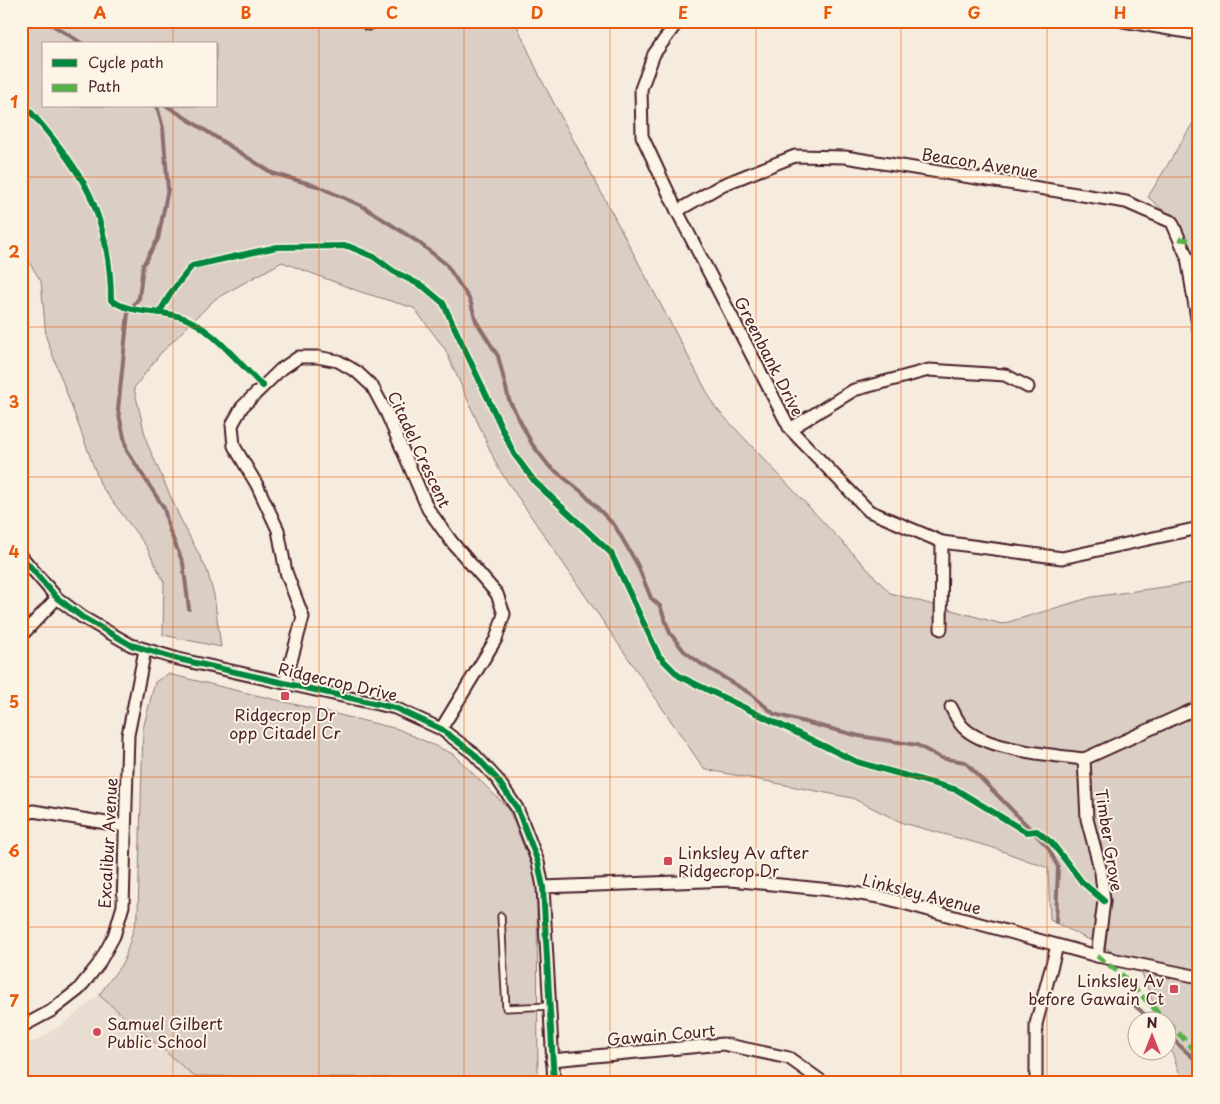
<svg xmlns="http://www.w3.org/2000/svg" width="1220" height="1104" font-family="'Playpen Sans',sans-serif">
<rect width="100%" height="100%" fill="#f5ecde"/>
<filter id="ink" filterUnits="userSpaceOnUse"><feTurbulence type="fractalNoise" baseFrequency=".02" numOctaves="2"/><feDisplacementMap in="SourceGraphic" scale="10" xChannelSelector="R" yChannelSelector="G"/><feConvolveMatrix kernelMatrix="1 2 1 2 8 2 1 2 1" color-interpolation-filters="sRGB"/></filter>
<g filter="url(#ink)">
<polygon fill="#e8ddd0" points="99,995 194,1076 428,1078 429,1083 21,1083 21,1044 36,1041 66,1022"/>
<g fill="#dbcec4" stroke="#927678" fill-rule="evenodd">
<path d="M21 21H515L540 77 715 407 890 593 1002 624 1092 597 1199 582V1083H1183L1168 1041V1022L1160 1021 1139 965 1050 920 1048 868 991 847 903 823 852 798 704 769 498 468 445 349 414 308 361 292 282 262 215 299 160 354 134 388 147 443 180 518 207 570 214 595 221 647 163 635 164 582 146 546 101 486 46 337 41 281 21 250ZM44 44H216V106H44Z"/>
<path d="M1199 113V303C1190 249 1193 234 1148 197Z"/>
<polygon points="168,674 398,729 453,754 508,808 537,879 538,1083 429,1083 428,1078 194,1076 99,995 124,961 138,913 143,729 155,682"/>
</g>
<g fill="none" stroke-linecap="round" stroke-linejoin="round">
<g stroke="#8c6e70" stroke-width="4">
<polyline points="46,21 83,44"/>
<polyline points="157,106 163,128 168,189 158,239 143,265 139,298 128,312 118,410 127,451 164,508 169,529 183,563 189,609"/>
<polyline points="167,106 272,173 317,186 364,207 418,242 446,264 470,300 476,321 498,356 509,400 532,444 549,466 582,492 615,526 637,564 651,598 660,606 670,633 684,651 700,663 751,694 774,714 859,736 917,745 941,758 965,762 1048,847 1058,867 1056,922"/>
<polyline points="1131,1002 1153,1022"/>
<polyline points="1168,1035 1199,1063"/>
</g>
<defs>
<polyline id="service" points="501,916 506,1008 551,1006"/>
<g id="minor">
<polyline points="678,21 654,54 641,89 642,136 677,211 790,429 869,511 942,542 1062,558 1199,528"/>
<polyline points="1123,21 1199,34"/>
<polyline points="368,24 374,21"/>
<polyline points="677,211 722,185 795,156 845,157 1126,202 1172,222 1187,257 1199,331"/>
<polyline points="790,429 854,390 929,370 1005,375 1028,387"/>
<polyline points="21,556 57,598 82,617 131,645 178,659 395,708 441,729 473,753 497,779 517,808 538,862 543,887 554,1083"/>
<polyline points="941,629 942,542"/>
<polyline points="21,636 57,598"/>
<polyline points="285,683 303,617 286,572 278,530 257,485 234,446 232,425 242,407 280,370 299,357 317,357 338,361 357,372 372,386 387,414 428,509 451,541 497,594 504,614 496,639 441,729"/>
<path d="M951 707C954 713 958 722 963 727 985 750 1053 755 1084 759"/>
<polyline points="1084,759 1087,819 1101,872 1104,901 1097,956"/>
<polyline points="1084,759 1199,707"/>
<polyline points="21,817 33,811 125,826"/>
<polyline points="543,887 731,880 841,891 885,898 1097,956 1199,977"/>
<polyline points="21,1027 51,1011 78,990 98,965 114,936 123,906 128,735 145,650"/>
<polyline points="552,1060 723,1044 789,1058 824,1083"/>
<polyline points="1036,1083 1036,1024 1057,946"/>
</g>
</defs>
<use href="#service" stroke="#4a1f2b" stroke-width="9"/>
<use href="#minor" stroke="#4a1f2b" stroke-width="15"/>
<use href="#service" stroke="#fcf5e5" stroke-width="5.5"/>
<use href="#minor" stroke="#fcf5e5" stroke-width="11"/>
<g stroke="#57b146" stroke-width="5" stroke-dasharray="10 5" stroke-linecap="butt">
<polyline points="1179,239 1199,241"/>
<polyline points="1198,327 1199,326"/>
<polyline points="1097,956 1121,974 1167,1022"/>
<polyline points="1168,1022 1199,1055"/>
</g>
<defs>
<g id="cycleway">
<path d="M21 101C45 128 82 171 94 205 105 234 111 269 111 300 133 315 157 309 181 317 211 326 240 365 263 386"/>
<polyline points="159,313 172,291 192,266 277,247 348,246 374,257 393,271 424,287 443,303 514,454 535,482 611,553 659,656 679,676 857,762 957,790 1026,832 1037,831 1052,843 1082,882 1104,901"/>
<polyline points="21,556 57,598 82,617 131,645 178,659 395,708 441,729 473,753 497,779 517,808 538,862 543,887 554,1083"/>
</g>
</defs>
<use href="#cycleway" stroke="#fcf5e5" stroke-width="9"/>
<use href="#cycleway" stroke="#00873e" stroke-width="6"/>
</g>
</g>
<path fill="none" stroke="#e8590c" stroke-width="1" stroke-opacity="0.55" d="M173 21V44M319 21V1083M464 21V1083M610 21V1083M756 21V1083M901 21V1083M1047 21V1083M173 106V1083M21 177H1199M21 327H1199M21 477H1199M21 627H1199M21 777H1199M21 927H1199"/>
<g fill="#d1495b" stroke="#fcf5e5" stroke-width="2">
<rect x="280" y="691" width="10" height="10" rx="2.5"/>
<rect x="663" y="856" width="10" height="10" rx="2.5"/>
<rect x="1169" y="984" width="10" height="10" rx="2.5"/>
<circle cx="97" cy="1032" r="5"/>
</g>
<g text-anchor="middle" dominant-baseline="central" stroke-width="4" stroke-linejoin="round" paint-order="stroke">
<g font-size="16" fill="#4a1f2b" stroke="#fcf5e5">
<text transform="translate(980 162) rotate(9)">Beacon Avenue</text>
<text transform="translate(770 356) rotate(63)">Greenbank Drive</text>
<text transform="translate(420 449) rotate(65)">Citadel Crescent</text>
<text transform="translate(338 681) rotate(13)">Ridgecrop Drive</text>
<text transform="translate(1110 840) rotate(81)">Timber Grove</text>
<text transform="translate(107 843) rotate(-87)">Excalibur Avenue</text>
<text transform="translate(922 893) rotate(14)">Linksley Avenue</text>
<text transform="translate(661 1034) rotate(-5)">Gawain Court</text>
</g>
<g font-size="16" fill="#4a1f2b" stroke="#fcf5e5" text-anchor="start">
<text x="285" y="714" text-anchor="middle">Ridgecrop Dr<tspan x="285" dy="18">opp Citadel Cr</tspan></text>
<text x="678" y="852">Linksley Av after<tspan x="678" dy="18">Ridgecrop Dr</tspan></text>
<text x="1164" y="980" text-anchor="end">Linksley Av<tspan x="1164" dy="18">before Gawain Ct</tspan></text>
<text x="107" y="1023">Samuel Gilbert<tspan x="107" dy="18">Public School</tspan></text>
</g>
</g>
<rect width="1220" height="1104" fill="none" stroke="#fcf5e5" stroke-width="55"/>
<rect x="42" y="42" width="175" height="65" fill="#fcf5e5" stroke="#b59f9b"/>
<rect x="52" y="59" width="25" height="8" fill="#00873e" stroke="#b59f9b"/>
<text x="88" y="68" font-size="15" fill="#4a1f2b">Cycle path</text>
<rect x="52" y="84" width="25" height="8" fill="#57b146" stroke="#b59f9b"/>
<text x="88" y="92" font-size="15" fill="#4a1f2b">Path</text>
<g transform="translate(1152 1036)"><circle r="24" fill="#fcf5e5" stroke="#b59f9b"/>
<path d="M0-4L9 19L0 12L-9 19Z" fill="#d1495b"/>
<text y="-8" font-size="14" font-weight="bold" text-anchor="middle" fill="#4a1f2b">N</text>
</g>
<rect x="28" y="28" width="1164" height="1048" fill="none" stroke="#e8590c" stroke-width="2"/>
<g font-size="16" text-anchor="middle" font-weight="bold" fill="#e8590c">
<text x="100" y="19">A</text>
<text x="246" y="19">B</text>
<text x="392" y="19">C</text>
<text x="537" y="19">D</text>
<text x="683" y="19">E</text>
<text x="828" y="19">F</text>
<text x="974" y="19">G</text>
<text x="1120" y="19">H</text>
<text x="14" y="108">1</text>
<text x="14" y="258">2</text>
<text x="14" y="408">3</text>
<text x="14" y="558">4</text>
<text x="14" y="708">5</text>
<text x="14" y="857">6</text>
<text x="14" y="1007">7</text>
</g>
</svg>
